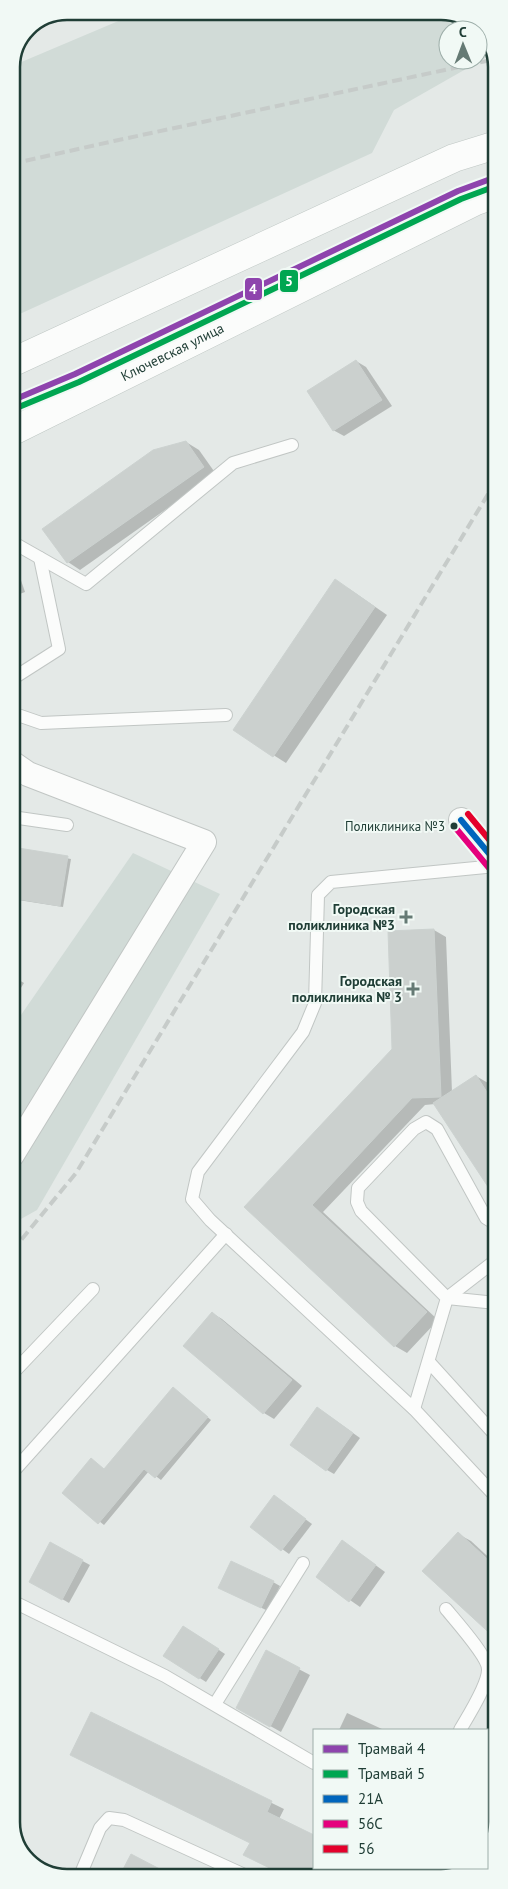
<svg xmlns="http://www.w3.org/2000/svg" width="508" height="1889" font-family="'PT Sans',sans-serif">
<rect width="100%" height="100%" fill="#e4e9e7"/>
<g fill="#d1dbd7" fill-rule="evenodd">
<path d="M142 11 448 12 478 25 494 53 394 110 372 153 11 318 12 66ZM448 30H478V60H448Z"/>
<polygon points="133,853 220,894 37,1210 12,1224 12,1028"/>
</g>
<g fill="#0003">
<polygon points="356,361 366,367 392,406 344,436 333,430"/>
<polygon points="186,442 199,450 216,474 80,570 68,562"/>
<polygon points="12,554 25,592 12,597"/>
<polygon points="348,588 387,615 286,763 234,730"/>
<polygon points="12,848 71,859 63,907 12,899"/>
<polygon points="434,930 446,937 452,1092 476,1076 488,1083 496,1095 496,1196 435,1104 425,1105 323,1212 438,1320 407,1353 395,1346 246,1207 393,1050 389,932"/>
<polygon points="12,976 24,983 12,1002"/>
<polygon points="212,1313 222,1319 302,1386 274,1419 264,1413 185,1346"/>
<polygon points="178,1392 211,1420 161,1480 149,1471 104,1525 64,1493 105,1470"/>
<polygon points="325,1413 360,1438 334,1474 327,1470"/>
<polygon points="275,1497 312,1524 289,1554 252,1527"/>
<polygon points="458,1534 471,1541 497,1565 497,1638"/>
<polygon points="51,1544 90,1565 69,1603 31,1581"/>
<polygon points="352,1548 385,1572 360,1607 317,1577"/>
<polygon points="273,1582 280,1586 268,1611 227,1591"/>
<polygon points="190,1631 225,1654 206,1682 165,1656"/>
<polygon points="266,1652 310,1675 281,1732 238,1708"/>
<polygon points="497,1709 497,1822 488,1848 487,1847 486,1730"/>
<polygon points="347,1713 382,1729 384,1730 339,1730"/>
<polygon points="92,1714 284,1809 279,1819 314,1836 314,1868 346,1868 341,1877 288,1877 258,1862 251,1843 72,1755"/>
<polygon points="131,1856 172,1877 120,1877"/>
<polygon points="374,1868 416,1868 433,1877 369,1877"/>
</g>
<g fill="#cbd0ce" stroke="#ccd2d0">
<polygon points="356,360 382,400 333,431 307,391"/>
<polygon points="186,441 204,467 67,563 42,529 153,450"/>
<polygon points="335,579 375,607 273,757 233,730"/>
<polygon points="12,847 68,856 60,906 12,898"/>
<polygon points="434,929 441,1097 412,1098 312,1205 427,1312 394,1347 244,1207 392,1049 388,931"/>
<polygon points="476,1075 496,1106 496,1199 433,1103"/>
<polygon points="212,1312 292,1380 263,1414 183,1346"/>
<polygon points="173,1387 208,1417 155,1478 144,1469 98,1524 62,1493 91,1458 104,1469"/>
<polygon points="317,1407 353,1433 326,1471 290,1445"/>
<polygon points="274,1495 306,1519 281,1551 250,1527"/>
<polygon points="458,1532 497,1568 497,1640 422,1571"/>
<polygon points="342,1540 376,1565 349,1602 316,1577"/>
<polygon points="50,1542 83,1560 62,1600 29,1582"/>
<polygon points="231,1561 274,1581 261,1608 218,1588"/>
<polygon points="183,1626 219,1649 199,1679 163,1656"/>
<polygon points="266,1650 300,1668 270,1727 236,1708"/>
<polygon points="91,1712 272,1801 267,1812 314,1835 314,1877 288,1877 243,1855 250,1843 70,1755"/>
<polygon points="131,1854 175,1877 119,1877"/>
</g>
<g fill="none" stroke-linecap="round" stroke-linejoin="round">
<defs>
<g id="service">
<polyline points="12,542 86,584 233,463 292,445"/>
<polyline points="12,679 59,649 40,558"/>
<polyline points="12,713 41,723 226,715"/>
<polyline points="12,817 67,825"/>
<polyline points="496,866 331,882 318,895 315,1003 303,1032 198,1172 192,1199 210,1220 414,1409 497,1498"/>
<polyline points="447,1298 496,1260"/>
<polyline points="447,1298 496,1303"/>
<polyline points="429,1362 497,1437"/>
<polyline points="12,1374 93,1289"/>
<polyline points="414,1409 447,1298 361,1211 357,1202 358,1188 414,1129 426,1122 437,1129 486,1218 496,1224"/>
<polyline points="12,1473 226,1234"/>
<polyline points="12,1601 165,1676 314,1763"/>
<path d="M446 1609C455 1620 489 1658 488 1670 488 1685 468 1716 460 1730"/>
<polyline points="215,1704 303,1563"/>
<polyline points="79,1878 100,1828 109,1818 124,1820 249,1877"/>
</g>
<g id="minor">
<polyline points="12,763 28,774 204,842 12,1155"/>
<polyline points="461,820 496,862"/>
</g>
<g id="secondary">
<polyline points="11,363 454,158 496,145"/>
<path id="s1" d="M11 432 476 201 496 194"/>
</g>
</defs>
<use href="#service" stroke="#c1c6c4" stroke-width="14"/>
<use href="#minor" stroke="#c1c6c4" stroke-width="26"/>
<use href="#secondary" stroke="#bfc7c4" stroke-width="29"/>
<use href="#service" stroke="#fbfcfb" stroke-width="12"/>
<use href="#minor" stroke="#fbfcfb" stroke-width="24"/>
<use href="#secondary" stroke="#fbfcfb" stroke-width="28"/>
<g stroke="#c6cbc9" stroke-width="4" stroke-dasharray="10 5" stroke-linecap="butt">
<polyline points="11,164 114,141 496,59"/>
<polyline points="12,1251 76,1173 496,481"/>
</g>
<defs>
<polyline id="bus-1" points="461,820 496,862"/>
<polyline id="bus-2" points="454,826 489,868"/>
<polyline id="bus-3" points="468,814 496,848"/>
</defs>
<use href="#bus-1" stroke="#f1f9f5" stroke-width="10"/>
<use href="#bus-2" stroke="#f1f9f5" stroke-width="10"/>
<use href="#bus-3" stroke="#f1f9f5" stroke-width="10"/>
<use href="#bus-1" stroke="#0065bd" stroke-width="6"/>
<use href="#bus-2" stroke="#e5007d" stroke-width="6"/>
<use href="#bus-3" stroke="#e4002b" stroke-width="6"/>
<defs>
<polyline id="tram-1" points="11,401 75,374 458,191 496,177"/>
<polyline id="tram-2" points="14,409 79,382 461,199 496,186"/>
</defs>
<use href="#tram-1" stroke="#f1f9f5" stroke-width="10"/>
<use href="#tram-2" stroke="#f1f9f5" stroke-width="10"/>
<use href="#tram-1" stroke="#8e44ad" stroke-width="6"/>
<use href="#tram-2" stroke="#00a651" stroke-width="6"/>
</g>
<circle fill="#203e36" stroke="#f1f9f5" stroke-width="2" cx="454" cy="826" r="4.5"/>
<g fill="#657a74" stroke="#f1f9f5" stroke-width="2">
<path d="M403.5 909.5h5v5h5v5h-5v5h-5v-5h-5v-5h5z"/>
<path d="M410.5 981.5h5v5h5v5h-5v5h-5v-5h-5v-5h5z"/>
</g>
<g text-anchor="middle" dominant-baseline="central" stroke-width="4" stroke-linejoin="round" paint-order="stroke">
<g font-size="13" fill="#203e36" stroke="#f1f9f5" text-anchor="end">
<text x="445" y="826">Поликлиника №3</text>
</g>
<g font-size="14" fill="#203e36" stroke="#f1f9f5">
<text stroke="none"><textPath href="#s1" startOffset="180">Ключевская улица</textPath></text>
</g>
<g font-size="14" font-weight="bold" fill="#203e36" stroke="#f1f9f5" text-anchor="end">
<text x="395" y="909">Городская<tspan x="395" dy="16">поликлиника №3</tspan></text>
<text x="402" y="981">Городская<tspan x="402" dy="16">поликлиника № 3</tspan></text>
</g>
</g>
<path d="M0 0H508V1889H0ZM67 20H441A47 47 0 0 1 488 67V1822A47 47 0 0 1 441 1869H67A47 47 0 0 1 20 1822V67A47 47 0 0 1 67 20Z" fill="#f1f9f5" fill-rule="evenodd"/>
<path fill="none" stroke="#203e36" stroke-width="2.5" d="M67 20H441A47 47 0 0 1 488 67V1822A47 47 0 0 1 441 1869H67A47 47 0 0 1 20 1822V67A47 47 0 0 1 67 20Z"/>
<g stroke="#f1f9f5" stroke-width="2">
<rect x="279" y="269" width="20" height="24" rx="5" fill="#00a651"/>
<rect x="244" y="277" width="19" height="24" rx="5" fill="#8e44ad"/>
</g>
<g font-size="14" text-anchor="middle" font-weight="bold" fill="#fff">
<text x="289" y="286">5</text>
<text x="253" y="294">4</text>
</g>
<rect x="313" y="1729" width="175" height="140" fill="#f1f9f5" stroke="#9daea9"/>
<rect x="323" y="1745" width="25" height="8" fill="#8e44ad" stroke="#9daea9"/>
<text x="358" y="1754" font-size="15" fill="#203e36">Трамвай 4</text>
<rect x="323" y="1770" width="25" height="8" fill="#00a651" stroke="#9daea9"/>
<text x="358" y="1779" font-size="15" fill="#203e36">Трамвай 5</text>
<rect x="323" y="1795" width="25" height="8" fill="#0065bd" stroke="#9daea9"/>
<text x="358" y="1804" font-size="15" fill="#203e36">21А</text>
<rect x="323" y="1820" width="25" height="8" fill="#e5007d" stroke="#9daea9"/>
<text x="358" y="1829" font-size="15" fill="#203e36">56С</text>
<rect x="323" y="1845" width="25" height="8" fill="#e4002b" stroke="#9daea9"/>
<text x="358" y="1854" font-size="15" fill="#203e36">56</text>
<g transform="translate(463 45) rotate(359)"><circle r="24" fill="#f1f9f5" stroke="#9daea9"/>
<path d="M0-4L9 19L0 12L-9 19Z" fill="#657a74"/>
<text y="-8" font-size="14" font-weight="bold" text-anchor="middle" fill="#203e36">С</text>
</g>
</svg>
